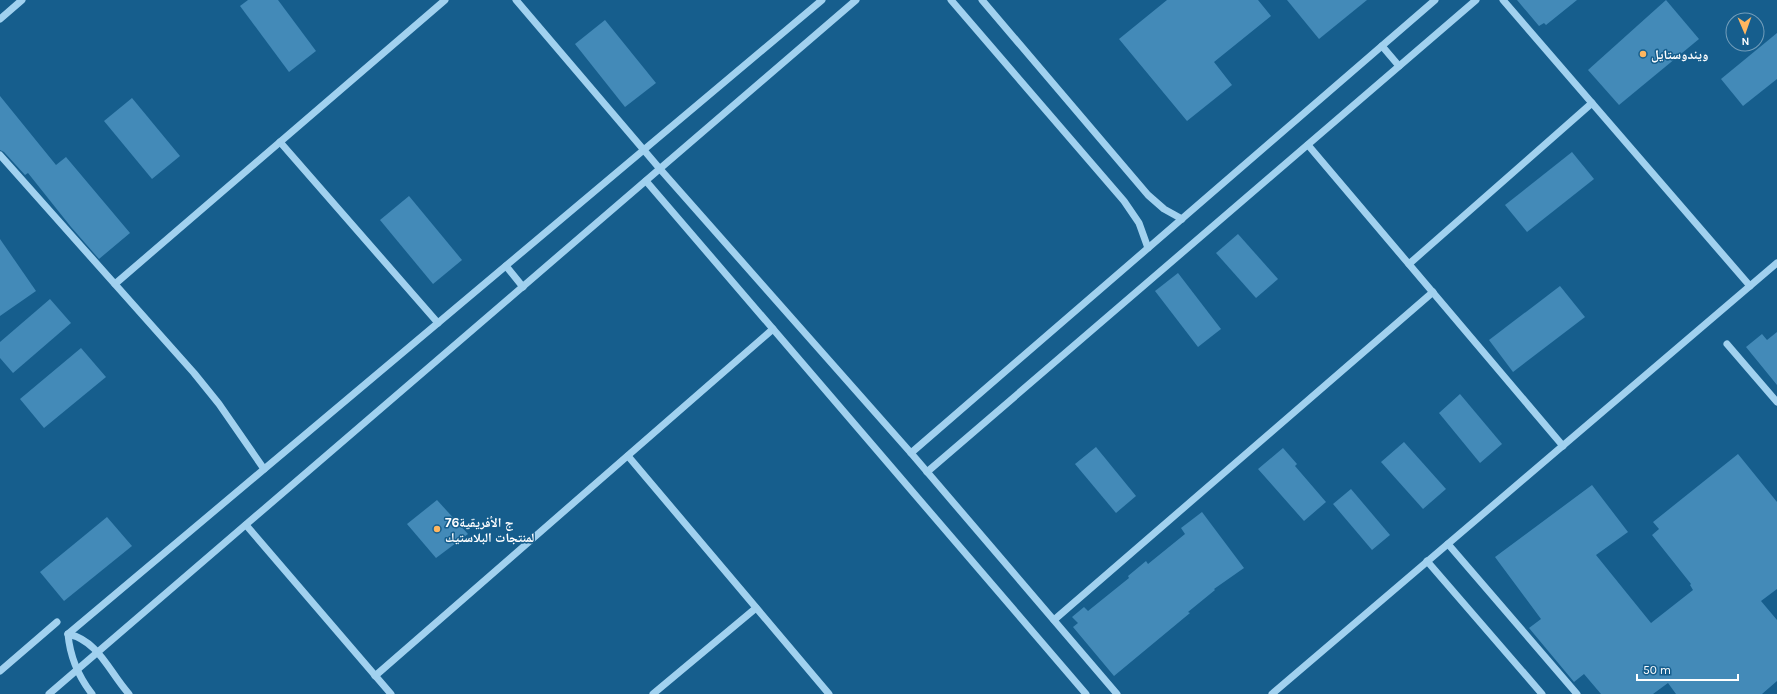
<svg xmlns="http://www.w3.org/2000/svg" width="1777" height="694" font-family="Karla,'Noto Naskh Arabic',sans-serif">
<rect width="100%" height="100%" fill="#165e8d"/>
<g fill="#438ab8">
<polygon points="248,0 278,0 316,51 289,72 240,6"/>
<polygon points="1167,0 1258,0 1271,16 1214,62 1232,85 1187,121 1119,39"/>
<polygon points="1287,0 1367,0 1319,39"/>
<polygon points="1517,0 1577,0 1546,25 1544,23 1539,26"/>
<polygon points="1666,0 1699,39 1619,105 1588,70"/>
<polygon points="605,20 656,83 625,107 575,44"/>
<polygon points="1777,33 1777,79 1743,106 1721,79"/>
<polygon points="0,96 56,165 66,157 130,233 99,259 71,227 28,173 25,175 4,152 0,150"/>
<polygon points="132,98 180,156 152,179 104,121"/>
<polygon points="1572,152 1594,179 1527,232 1505,205"/>
<polygon points="409,196 462,260 433,284 380,220"/>
<polygon points="1238,234 1278,279 1256,298 1216,253"/>
<polygon points="0,239 36,291 0,316"/>
<polygon points="1178,273 1221,329 1198,347 1155,291"/>
<polygon points="1560,286 1585,317 1513,372 1489,340"/>
<polygon points="50,299 71,323 13,373 0,358 0,342"/>
<polygon points="1777,332 1777,385 1746,347 1762,334 1767,340"/>
<polygon points="81,348 106,377 44,428 20,399"/>
<polygon points="1460,394 1502,444 1480,463 1439,413"/>
<polygon points="1404,442 1446,489 1423,509 1381,462"/>
<polygon points="1096,447 1136,496 1116,513 1075,464"/>
<polygon points="1283,448 1297,464 1295,466 1326,502 1304,521 1258,469"/>
<polygon points="1738,454 1777,502 1777,589 1761,601 1777,620 1777,681 1762,694 1676,694 1668,683 1653,694 1601,694 1584,674 1574,682 1529,628 1541,619 1495,557 1592,485 1628,532 1596,555 1651,623 1693,590 1690,585 1691,584 1652,535 1659,529 1653,522"/>
<polygon points="1351,489 1390,535 1372,550 1333,504"/>
<polygon points="437,500 468,534 436,558 407,524"/>
<polygon points="1202,512 1244,568 1214,589 1215,590 1188,612 1190,613 1114,676 1073,627 1078,623 1072,617 1084,607 1088,611 1129,578 1128,576 1146,561 1148,564 1185,534 1181,528"/>
<polygon points="107,517 132,546 64,601 40,572"/>
</g>
<g fill="none" stroke-linecap="round" stroke-linejoin="round">
<g stroke="#a1d1ef" stroke-width="7">
<polyline points="516,0 660,169 911,453 1117,694"/>
<polyline points="951,0 1124,201 1139,223 1148,248"/>
<polyline points="982,0 1148,195 1164,209 1182,219"/>
<polyline points="1503,0 1750,286"/>
<polyline points="0,19 22,0"/>
<polyline points="1382,46 1399,66"/>
<polyline points="280,142 438,323"/>
<polyline points="1308,145 1563,446"/>
<polyline points="0,155 194,373 219,404 264,469"/>
<polyline points="646,181 1086,694"/>
<polyline points="1409,264 1592,103"/>
<polyline points="506,266 523,287"/>
<polyline points="115,284 445,0"/>
<polyline points="1727,344 1777,402"/>
<polyline points="911,453 1435,0"/>
<polyline points="628,456 829,694"/>
<polyline points="927,472 1476,0"/>
<polyline points="246,525 391,694"/>
<polyline points="1448,544 1577,694"/>
<polyline points="1427,561 1542,694"/>
<polyline points="1054,620 1433,292"/>
<polyline points="68,634 822,0"/>
<path d="M68 634C99 641 109 672 129 694"/>
<path d="M68 634C70 657 78 676 92 694"/>
<polyline points="0,671 57,622"/>
<polyline points="375,676 773,329"/>
<polyline points="49,694 856,0"/>
<polyline points="653,694 756,608"/>
<polyline points="1272,694 1777,263"/>
</g>
</g>
<g fill="#ffb65f" stroke="#165e8d" stroke-width="1.5">
<circle cx="1643" cy="54" r="4"/>
<circle cx="437" cy="529" r="4"/>
</g>
<g text-anchor="middle" dominant-baseline="central" stroke-width="3" stroke-linejoin="round" paint-order="stroke">
<g font-size="13" font-weight="bold" fill="#fff" stroke="#165e8d" text-anchor="start">
<text x="1651" y="54">ويندوستايل</text>
<text x="445" y="522">76ج الأفريقية<tspan x="445" dy="15">لمنتجات البلاستيك</tspan></text>
</g>
</g>
<g transform="translate(1745 32) rotate(178)"><circle r="19" fill="#165e8d" stroke="#739ebb"/>
<path d="M0-3L7 15L0 10L-7 15Z" fill="#ffb65f"/>
<text y="-6" font-size="11" font-weight="bold" text-anchor="middle" fill="#ffffff">N</text>
</g>
<path d="M1637 674v6h101v-6" fill="none" stroke="#ffffff" stroke-width="2"/>
<text x="1643" y="674" font-size="12" fill="#ffffff" stroke="#165e8d" stroke-width="3" paint-order="stroke">50 m</text>
</svg>
